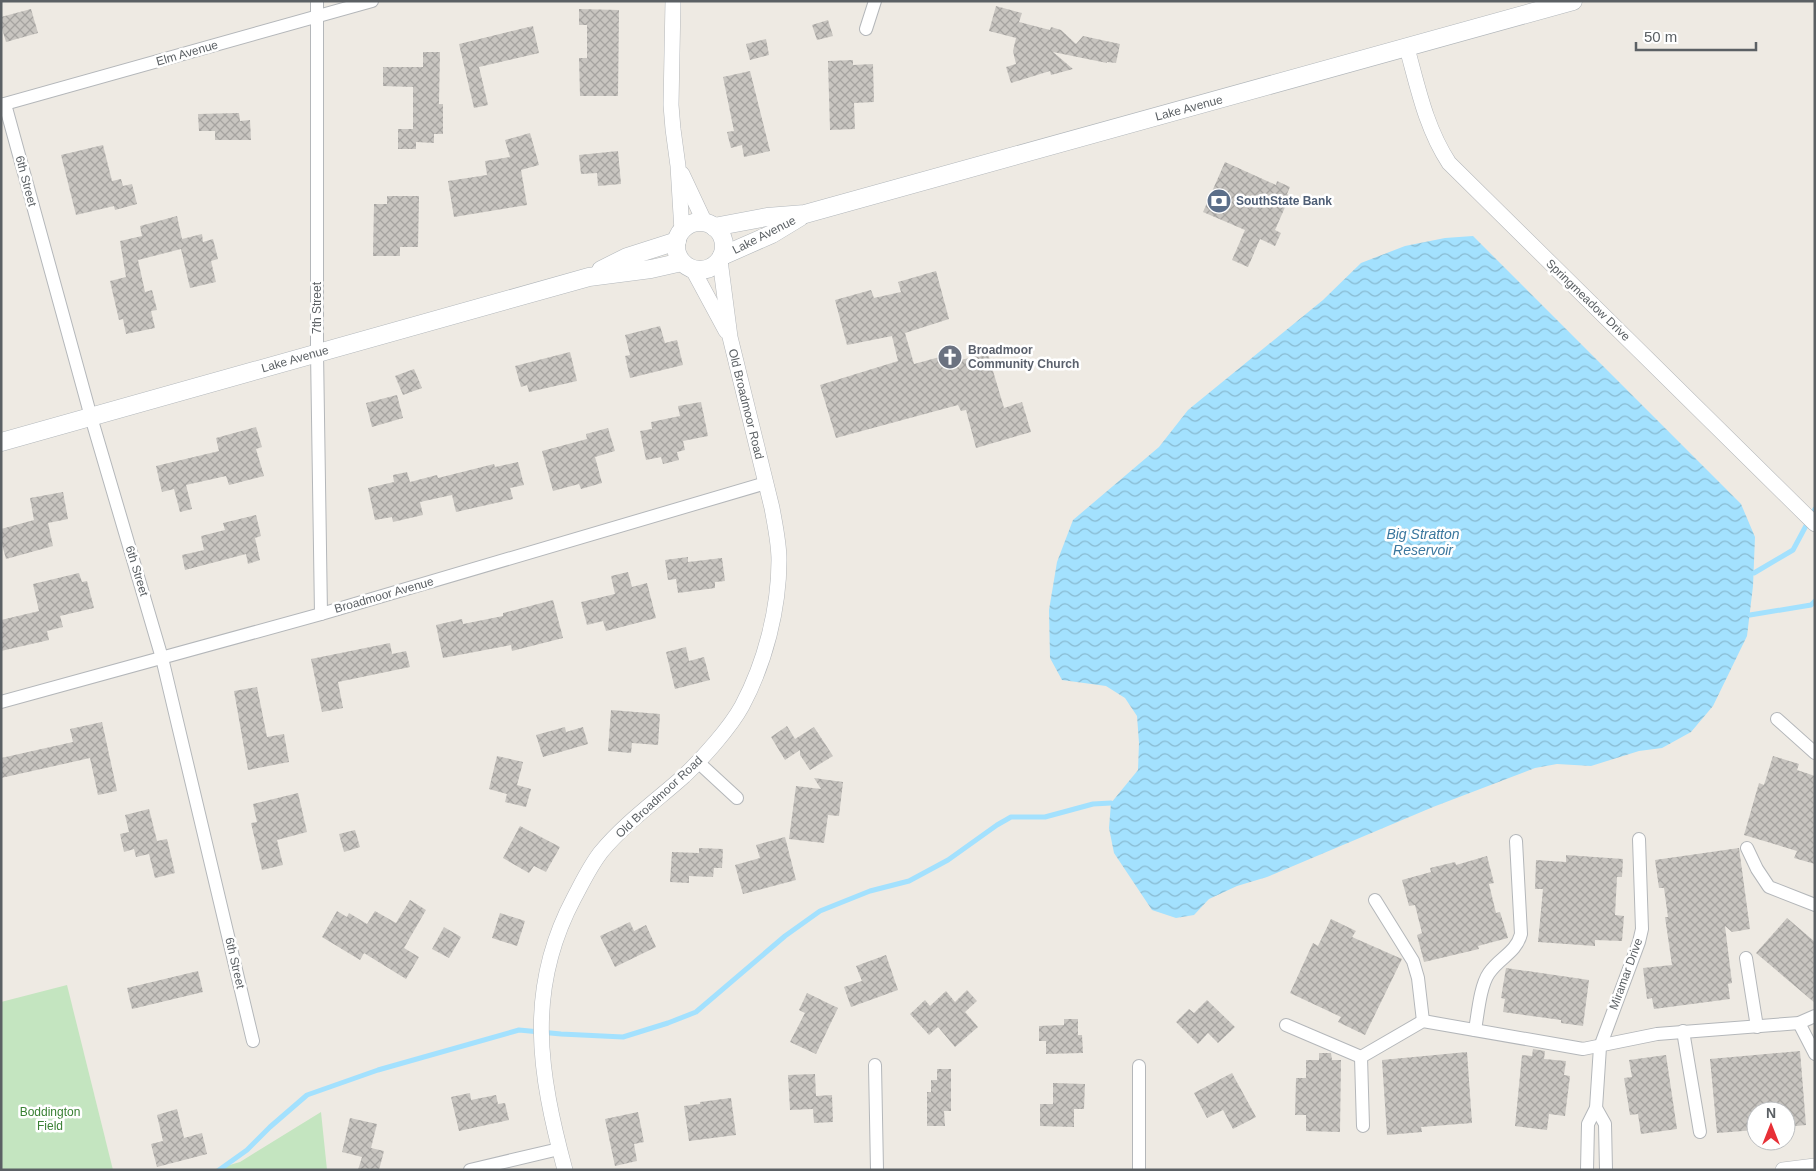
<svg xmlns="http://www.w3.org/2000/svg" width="1816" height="1171" font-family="Arial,sans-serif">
<defs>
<pattern id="water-waves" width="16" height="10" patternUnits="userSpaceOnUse" patternTransform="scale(1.25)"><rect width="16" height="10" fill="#a3e1fe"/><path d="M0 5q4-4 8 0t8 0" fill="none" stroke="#88bad1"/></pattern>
<pattern id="building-cross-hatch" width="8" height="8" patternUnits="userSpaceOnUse" patternTransform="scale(1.25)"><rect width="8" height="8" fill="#c8c5c0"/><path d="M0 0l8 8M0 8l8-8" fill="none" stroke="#a5a3a0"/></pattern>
</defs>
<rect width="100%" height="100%" fill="#eeeae3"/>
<g fill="#c4e5c0">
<polygon points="67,985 113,1170 1,1170 1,1002"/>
<polygon points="321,1112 327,1170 212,1170 240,1162"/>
</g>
<polygon fill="url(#water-waves)" points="1473,236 1741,504 1755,537 1753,586 1747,636 1713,706 1691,732 1662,748 1639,751 1591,766 1557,764 1535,768 1433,807 1267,877 1237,886 1209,899 1194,915 1176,918 1152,910 1114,853 1109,828 1111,803 1138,770 1139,743 1137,716 1125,698 1106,686 1062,680 1050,658 1049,610 1057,562 1073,520 1159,447 1188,410 1323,300 1361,263 1405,246 1445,238"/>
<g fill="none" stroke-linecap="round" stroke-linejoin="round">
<g stroke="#a3e1fe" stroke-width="5">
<polyline points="1754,573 1793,550 1815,509"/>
<polyline points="1750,615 1811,605 1815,601"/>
<polyline points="219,1170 247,1150 270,1127 307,1095 378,1070 519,1030 561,1034 623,1037 668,1023 696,1012 785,936 820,911 870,891 909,881 948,860 997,825 1011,817 1045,817 1093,804 1111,803"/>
</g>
</g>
<g fill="url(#building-cross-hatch)">
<polygon points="996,6 1022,13 1019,22 1050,30 1051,27 1061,30 1076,44 1083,36 1120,44 1116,63 1107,62 1107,63 1053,52 1073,69 1051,75 1050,71 1011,83 1006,67 1016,64 1013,51 1016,38 989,31"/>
<polygon points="31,9 38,33 6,42 1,25 1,17"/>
<polygon points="579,9 619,10 618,96 580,96 579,58 587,58 587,25 579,25"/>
<polygon points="828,20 833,36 817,40 812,25"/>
<polygon points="533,26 539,53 479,67 488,105 474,108 459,44"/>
<polygon points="766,39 769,55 750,60 746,44"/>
<polygon points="423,52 440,52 439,104 443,104 443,134 434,134 434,143 416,142 416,149 398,149 398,129 413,129 413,87 383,86 383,67 423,67"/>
<polygon points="853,60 853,65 873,64 874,102 854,103 855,129 830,130 828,61"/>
<polygon points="750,71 770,151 744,157 742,145 731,148 727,132 734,131 723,77"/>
<polygon points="239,113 240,121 250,120 251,140 215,140 215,131 199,131 198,114"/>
<polygon points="530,133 539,165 521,170 527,205 454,217 448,181 487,175 485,161 510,157 505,140"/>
<polygon points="103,145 112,181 121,179 123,186 132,184 137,204 115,210 114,206 76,215 61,155"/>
<polygon points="618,151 621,184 598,186 597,173 581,174 579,155"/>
<polygon points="1225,162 1276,185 1277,181 1290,187 1287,194 1290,196 1275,230 1281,233 1275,246 1260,239 1248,267 1232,260 1245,230 1203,212"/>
<polygon points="387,196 419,196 418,247 400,247 400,256 373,256 374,204 387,204"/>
<polygon points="177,216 182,239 202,234 203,242 213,239 218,259 211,261 216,282 190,288 181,249 138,260 145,292 152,290 157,310 151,311 155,328 126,334 123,319 119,320 110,281 126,277 120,241 142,236 140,226"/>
<polygon points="936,271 949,319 905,333 914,364 958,352 960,360 988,354 1004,408 1022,402 1031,432 976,448 966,410 961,411 958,405 836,438 820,385 898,361 892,336 847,345 835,300 871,290 874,298 901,292 898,282"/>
<polygon points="660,326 665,343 677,340 683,365 630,378 625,356 630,355 625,335"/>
<polygon points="570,352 577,381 529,392 527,385 521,387 515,366"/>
<polygon points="414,369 422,388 403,395 395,376"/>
<polygon points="397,395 403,418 372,427 366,403"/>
<polygon points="701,402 708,436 683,441 685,450 677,452 679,460 663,464 661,457 646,460 640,431 652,429 651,422 680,416 678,406"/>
<polygon points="256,427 262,447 256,449 264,476 229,485 226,476 186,485 192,509 180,512 174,489 162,492 156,466 219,451 216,438"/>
<polygon points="608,428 615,451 595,457 602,483 581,489 579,484 553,491 542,451 587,439 586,434"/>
<polygon points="518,462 524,485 510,488 513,499 456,512 452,495 420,502 423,515 393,522 392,517 375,520 368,488 394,482 393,475 407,472 410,482 437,475 438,478 494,464 495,467"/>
<polygon points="63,492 68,519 48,523 53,546 6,559 1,541 1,529 34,520 30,498"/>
<polygon points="256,515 261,536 255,538 260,560 248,564 246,554 185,570 182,555 204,550 201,536 225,530 223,523"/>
<polygon points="688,557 688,562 722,558 725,581 715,582 715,588 678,593 676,579 668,580 665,560"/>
<polygon points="628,572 632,587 647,583 656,618 606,631 603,621 587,625 581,602 615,594 611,576"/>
<polygon points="79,573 82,582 87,581 94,608 60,616 63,627 47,631 49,640 1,651 1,620 39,611 33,584"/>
<polygon points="553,600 563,638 512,651 511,645 443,658 436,625 462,619 463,624 503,616 503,613"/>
<polygon points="390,643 392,654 406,651 410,667 338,682 343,708 322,712 311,659"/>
<polygon points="686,647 689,661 704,657 710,680 675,689 666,652"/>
<polygon points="257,687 267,737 284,734 289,762 248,770 234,691"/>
<polygon points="611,710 660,714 658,745 632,743 631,753 608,751"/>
<polygon points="102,722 117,791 98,795 90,758 1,778 1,758 73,742 70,729"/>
<polygon points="787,726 795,739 814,727 833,756 810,770 800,755 800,750 785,760 771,737"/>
<polygon points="565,727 566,732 583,727 588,744 543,757 536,735"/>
<polygon points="497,756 523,762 517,785 531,789 526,807 505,802 507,794 489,789"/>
<polygon points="1773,756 1799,764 1797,770 1815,776 1815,864 1794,858 1797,851 1744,835 1759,783 1764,785"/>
<polygon points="814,778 843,782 839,816 828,815 824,843 789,839 796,786 821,789"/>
<polygon points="298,793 307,832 277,840 283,865 262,870 251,823 257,822 253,804"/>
<polygon points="149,809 157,841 167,839 175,873 155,878 149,854 136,857 134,849 124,852 120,834 129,832 125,815"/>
<polygon points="520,826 560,847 546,872 534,866 529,873 503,858"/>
<polygon points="355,830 360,847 344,852 339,834"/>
<polygon points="785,837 796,880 743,894 735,865 760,858 756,845"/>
<polygon points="699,848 723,849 722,868 714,868 713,877 689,876 689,883 670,882 672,852 699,853"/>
<polygon points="1739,848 1750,929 1732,932 1725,926 1732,983 1728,984 1730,999 1654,1009 1652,998 1647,999 1643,968 1672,965 1665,917 1668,917 1664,888 1659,888 1655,860"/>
<polygon points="1566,855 1623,859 1622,877 1617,877 1615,915 1624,916 1622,941 1595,940 1595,946 1538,942 1543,889 1535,889 1536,860 1566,862"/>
<polygon points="1487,856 1494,883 1489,884 1496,913 1500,912 1508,938 1478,946 1479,949 1424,962 1417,935 1422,933 1415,905 1409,906 1402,880 1431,872 1430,868 1455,862 1456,865"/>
<polygon points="410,900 426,910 404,948 419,957 406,979 364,953 360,960 322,937 337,911 347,917 349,913 367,924 375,911 396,923"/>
<polygon points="500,913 525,921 517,946 492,938"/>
<polygon points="1787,918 1815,942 1815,1003 1756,953"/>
<polygon points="1331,919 1356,931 1352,937 1402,959 1365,1035 1338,1022 1341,1017 1290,993 1313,943 1318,946"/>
<polygon points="630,922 634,931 646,925 656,947 615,967 600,936"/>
<polygon points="444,927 461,937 449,958 432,949"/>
<polygon points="886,955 898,990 851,1007 844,987 862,981 856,966"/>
<polygon points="1506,968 1589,980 1583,1026 1561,1023 1561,1020 1503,1012 1505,999 1501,998"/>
<polygon points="198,971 203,992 132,1009 127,988"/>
<polygon points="967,990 977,1001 965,1012 978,1027 955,1047 938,1027 929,1035 910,1014 925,1000 930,1006 946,991 955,1002"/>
<polygon points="807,993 838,1008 816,1054 790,1042 805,1013 799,1010"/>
<polygon points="1207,1000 1235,1027 1218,1043 1208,1033 1198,1044 1176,1022 1189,1009 1194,1013"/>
<polygon points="1064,1019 1078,1019 1078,1035 1082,1035 1083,1053 1046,1054 1046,1041 1039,1041 1039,1026 1064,1025"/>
<polygon points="1533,1049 1545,1051 1544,1059 1566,1061 1564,1075 1570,1076 1565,1116 1549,1114 1547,1130 1515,1126 1522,1055 1532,1056"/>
<polygon points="1800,1051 1806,1125 1786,1127 1786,1111 1756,1111 1756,1130 1717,1133 1710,1059"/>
<polygon points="1467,1052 1472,1123 1421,1127 1422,1132 1387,1135 1382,1060"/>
<polygon points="1319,1053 1331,1053 1332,1060 1341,1060 1340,1132 1306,1131 1306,1115 1295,1115 1296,1078 1306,1078 1306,1060 1319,1060"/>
<polygon points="1666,1055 1677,1129 1641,1134 1638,1114 1630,1115 1624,1078 1632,1077 1629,1060"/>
<polygon points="937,1069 951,1069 951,1111 944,1111 945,1126 927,1126 927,1092 931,1092 931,1080 937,1080"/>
<polygon points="1232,1073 1256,1117 1233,1129 1223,1110 1207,1118 1194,1093"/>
<polygon points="815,1074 816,1096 832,1095 833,1122 814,1123 813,1109 790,1110 788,1075"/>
<polygon points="1053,1083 1085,1084 1084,1109 1074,1109 1074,1127 1040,1126 1040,1104 1053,1104"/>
<polygon points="470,1093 471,1100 496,1095 498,1104 505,1103 509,1120 459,1131 451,1097"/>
<polygon points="731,1098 736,1135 689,1141 684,1106 700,1104 700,1102"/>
<polygon points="177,1109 184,1138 202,1133 207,1154 157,1167 151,1144 163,1141 157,1115"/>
<polygon points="638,1112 644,1142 634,1144 637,1161 615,1166 605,1119"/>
<polygon points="350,1118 377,1124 371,1148 384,1151 379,1170 358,1170 362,1157 342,1152"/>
</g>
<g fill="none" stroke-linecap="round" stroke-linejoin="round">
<defs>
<g id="minor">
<polyline points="317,1 317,352 321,614"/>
<polyline points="866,29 875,1"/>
<polyline points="5,104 91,417 162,658 253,1041"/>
<polyline points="1,105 372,1"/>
<polyline points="1,702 321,614 766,483"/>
<polyline points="1777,719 1815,753"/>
<polyline points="698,762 737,798"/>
<polyline points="1747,848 1757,869 1769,887 1815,905"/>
<polyline points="1375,900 1413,961 1418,978 1423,1021"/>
<polyline points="1746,958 1757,1027"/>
<polyline points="1799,1023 1815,1054"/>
<polyline points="1286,1025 1361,1057"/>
<path d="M1475 1030C1478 1013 1480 986 1489 973 1500 957 1516 953 1521 934L1516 841"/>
<polyline points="1683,1031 1700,1132"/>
<polyline points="875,1065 877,1170"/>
<polyline points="1139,1066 1139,1170"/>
<polyline points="1596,1108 1605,1124 1606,1170"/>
<polyline points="1363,1126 1361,1057 1423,1021 1583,1049 1657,1034 1799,1023 1815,1016"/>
<polyline points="470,1170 559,1149"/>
<polyline points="1587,1170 1588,1124 1596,1108 1600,1047 1639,942 1642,929 1639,839"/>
</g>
<g id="tertiary">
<polyline points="673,1 671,105 673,129 678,166 682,231"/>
<path d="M1407 48C1418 88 1426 128 1449 163L1815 524"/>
<polyline points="682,174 705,223"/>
<polyline points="692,268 726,331"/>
<path d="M565 1170C539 1073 525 990 574 898 582 883 590 866 601 852 625 823 656 801 684 776 702 759 730 728 742 706 765 663 779 609 779 560 779 543 775 525 772 508L730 337 720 260"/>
<polyline points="1783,1170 1815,1166"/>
</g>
<g id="secondary">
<circle cx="700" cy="246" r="24"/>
<polyline points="714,227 767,217 805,214 1573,1"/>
<polyline points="722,256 772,234 800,217"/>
<polyline points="601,270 627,257 677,241"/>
<polyline points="1,442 589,277 651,269 682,262"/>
</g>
</defs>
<use href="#minor" stroke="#b4b7ba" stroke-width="14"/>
<use href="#tertiary" stroke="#b4b7ba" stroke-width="16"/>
<use href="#secondary" stroke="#b2b7bb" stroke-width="19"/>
<use href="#minor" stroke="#fff" stroke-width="12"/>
<use href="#tertiary" stroke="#fff" stroke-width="15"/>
<use href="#secondary" stroke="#fff" stroke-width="18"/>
</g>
<defs>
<symbol id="bank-disc" viewBox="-11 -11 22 22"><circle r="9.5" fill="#5c6f8a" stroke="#fff"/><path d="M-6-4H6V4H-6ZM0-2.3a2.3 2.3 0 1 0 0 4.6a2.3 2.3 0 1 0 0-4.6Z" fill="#fff"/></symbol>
<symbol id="church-disc" viewBox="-11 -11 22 22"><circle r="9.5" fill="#6b7280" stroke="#fff"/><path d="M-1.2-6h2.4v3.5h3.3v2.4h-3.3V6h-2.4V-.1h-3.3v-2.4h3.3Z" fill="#fff"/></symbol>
</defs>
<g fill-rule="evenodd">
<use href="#bank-disc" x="1205" y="187" width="28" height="28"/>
<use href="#church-disc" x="936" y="343" width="28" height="28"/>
</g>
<g text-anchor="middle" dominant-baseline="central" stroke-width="5" stroke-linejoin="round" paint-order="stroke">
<g font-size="12" fill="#5b6064" stroke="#fff">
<text transform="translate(187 53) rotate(-16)">Elm Avenue</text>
<text transform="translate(1189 108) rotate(-15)">Lake Avenue</text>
<text transform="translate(26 181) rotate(75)">6th Street</text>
<text transform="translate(764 235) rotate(-27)">Lake Avenue</text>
<text transform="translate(1588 300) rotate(44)">Springmeadow Drive</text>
<text transform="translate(317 308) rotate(-90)">7th Street</text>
<text transform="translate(295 359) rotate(-16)">Lake Avenue</text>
<text transform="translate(746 404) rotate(76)">Old Broadmoor Road</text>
<text transform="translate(137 571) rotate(73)">6th Street</text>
<text transform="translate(384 595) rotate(-16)">Broadmoor Avenue</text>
<text transform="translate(659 797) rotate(-43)">Old Broadmoor Road</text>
<text transform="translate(235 963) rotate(77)">6th Street</text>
<text transform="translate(1626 974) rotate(-70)">Miramar Drive</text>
</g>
<g font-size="12" font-weight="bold" fill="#4e5e75" stroke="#fff" text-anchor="start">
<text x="1236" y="201">SouthState Bank</text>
</g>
<g font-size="12" font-weight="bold" fill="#5b616d" stroke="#fff" text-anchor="start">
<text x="968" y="350">Broadmoor<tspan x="968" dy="14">Community Church</tspan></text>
</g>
<g font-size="12" fill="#3b8135" stroke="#fff">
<text x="50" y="1112">Boddington<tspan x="50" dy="14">Field</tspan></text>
</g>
<g font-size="14" font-style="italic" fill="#3b779e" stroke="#fff">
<text x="1423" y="534">Big Stratton<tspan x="1423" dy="16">Reservoir</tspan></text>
</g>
</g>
<rect width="1816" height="1171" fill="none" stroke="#5b6064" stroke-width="5"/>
<g transform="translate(1771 1126)"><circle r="24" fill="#ffffff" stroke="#bdbfc1"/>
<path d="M0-4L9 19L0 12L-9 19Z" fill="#e73037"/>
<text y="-8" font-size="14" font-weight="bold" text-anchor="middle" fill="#5b6064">N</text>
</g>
<path d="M1636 42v8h120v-8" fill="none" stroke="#5b6064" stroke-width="2.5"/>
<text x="1644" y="42" font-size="15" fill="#5b6064" stroke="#ffffff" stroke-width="4" paint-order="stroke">50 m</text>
</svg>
